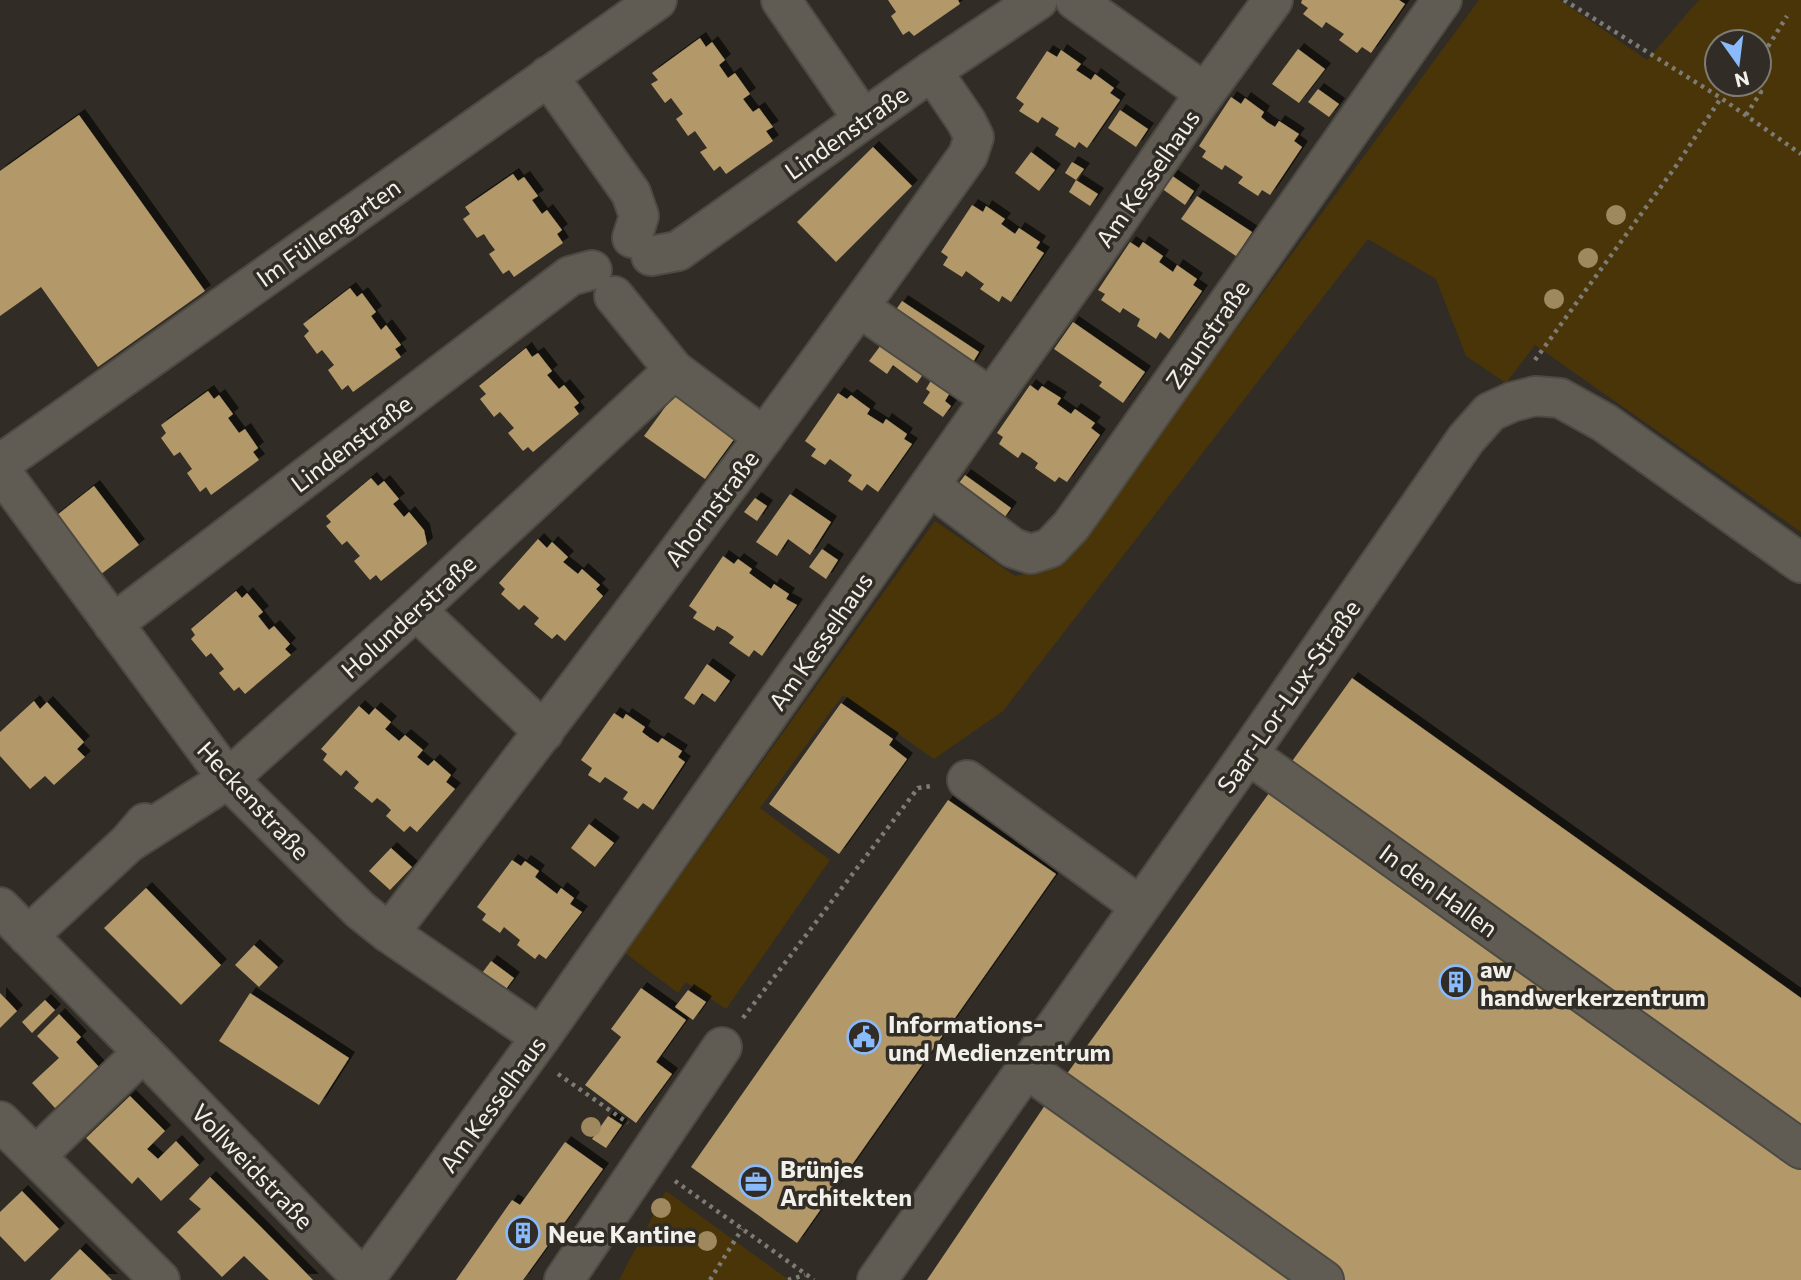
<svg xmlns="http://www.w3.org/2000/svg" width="1801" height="1280" font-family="Commissioner,sans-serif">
<defs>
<filter id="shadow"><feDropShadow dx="6" dy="-6" stdDeviation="0" flood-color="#0009"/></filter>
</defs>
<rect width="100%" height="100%" fill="#312d26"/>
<g fill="#493508" fill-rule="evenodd">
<path d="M1479 0H1560L1647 60 1699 0H1801V532L1535 345 1506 383 1466 356 1436 279 1368 239 1003 711 934 759 843 695 760 808 830 860 726 1009 686 982 678 993 625 953 935 521 1015 576 1048 569 1070 555ZM1717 42H1759V84H1717Z"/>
<polygon points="666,1191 789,1280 619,1280"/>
</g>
<g fill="#b3996b" filter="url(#shadow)">
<polygon points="888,0 958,0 960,4 914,36 909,31 903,35 891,16 896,12"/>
<polygon points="1302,0 1399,0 1405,4 1371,53 1362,47 1357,53 1339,40 1344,34 1326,22 1322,28 1303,14 1308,8 1301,3"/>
<polygon points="700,38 706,47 712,42 725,60 719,65 728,78 735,73 750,94 743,99 749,107 753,112 759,108 773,127 766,131 773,141 726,174 720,166 714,171 700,152 707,148 695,131 688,136 676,119 683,114 671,98 665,103 651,84 658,80 652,73"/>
<polygon points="1298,49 1325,69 1299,103 1272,84"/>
<polygon points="1061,50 1081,64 1076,70 1091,80 1095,74 1114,88 1110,93 1120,100 1087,148 1079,142 1075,148 1055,135 1059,128 1042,117 1038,123 1019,111 1024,104 1016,98 1047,51 1057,57"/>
<polygon points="1318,89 1339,104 1329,117 1308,102"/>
<polygon points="1231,97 1241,104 1245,98 1264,112 1261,117 1267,122 1275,127 1279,121 1299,134 1294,141 1302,147 1270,195 1262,190 1258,196 1238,183 1243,177 1225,165 1222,170 1202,157 1206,151 1199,146"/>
<polygon points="1120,110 1148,129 1136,147 1108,128"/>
<polygon points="79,115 205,291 98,367 41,287 0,316 0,171"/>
<polygon points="873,147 912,186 836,262 797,222"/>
<polygon points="1031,152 1055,170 1039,191 1015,173"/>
<polygon points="1072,162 1084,169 1076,180 1065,173"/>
<polygon points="513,174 518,181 524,177 538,196 532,200 542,214 547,210 562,230 557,234 563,243 514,277 509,270 503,274 489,254 495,250 489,242 484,234 477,238 463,219 470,214 465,207"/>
<polygon points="1171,175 1194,191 1185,205 1161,188"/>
<polygon points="1076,180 1098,194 1090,206 1069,192"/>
<polygon points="1197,196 1252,232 1236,256 1181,219"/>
<polygon points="972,205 983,212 986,206 1005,219 1001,224 1015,234 1019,228 1040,242 1036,248 1044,253 1011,302 1002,296 999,302 980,289 984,284 966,271 962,277 943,265 948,257 941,252"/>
<polygon points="1130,242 1139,248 1143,242 1163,256 1159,262 1173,272 1177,265 1197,279 1193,285 1202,291 1169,339 1160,332 1156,339 1137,326 1140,319 1123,308 1120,313 1101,300 1105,294 1098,290"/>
<polygon points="350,288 357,297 362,293 376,312 371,316 381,330 386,325 401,345 395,349 401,357 353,392 348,385 342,390 328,370 334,365 322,350 317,354 304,336 309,331 303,324"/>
<polygon points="902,301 979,352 970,367 893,314"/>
<polygon points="1073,322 1145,372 1123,403 1099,386 1102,382 1054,349"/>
<polygon points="884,341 926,370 917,383 893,365 887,374 869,361"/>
<polygon points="526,348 532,357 538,353 552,371 547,375 559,389 564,385 579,403 574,407 579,414 533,452 528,447 523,451 508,433 514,428 500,412 494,417 480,399 486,394 479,386"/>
<polygon points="933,377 952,389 945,401 951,406 943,417 923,403 930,392 926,389"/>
<polygon points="1030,385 1038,391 1042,386 1061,398 1057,404 1071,414 1075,409 1095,423 1091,428 1100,435 1067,482 1059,477 1055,482 1035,468 1038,463 1030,457 1022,452 1018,458 999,444 1003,437 997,433"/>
<polygon points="208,391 214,399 219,395 233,414 228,418 239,433 245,429 258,448 253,452 259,460 211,495 206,487 200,492 187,473 192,469 187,462 180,452 174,456 161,438 166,433 161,425"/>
<polygon points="838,393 847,399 851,395 870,409 867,414 883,424 886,419 907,434 904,439 912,444 878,492 867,484 862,491 848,481 852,475 830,459 825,465 811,456 816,449 805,441"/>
<polygon points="674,395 735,438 705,479 644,436"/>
<polygon points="965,475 1011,508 1002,521 956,487"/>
<polygon points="371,478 378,486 384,481 399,499 393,504 399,511 404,517 409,512 424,530 427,544 381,581 376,575 370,580 354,561 360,556 347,541 342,545 326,526 331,522 326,516"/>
<polygon points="94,486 139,545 96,578 52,519"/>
<polygon points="790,494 831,522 810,555 788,539 777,556 756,542"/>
<polygon points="755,498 767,506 757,521 744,512"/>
<polygon points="538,539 547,548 552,542 568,557 563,562 578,574 582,569 600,585 596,589 603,596 565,641 557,634 552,639 534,624 539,618 524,605 519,610 501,594 505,589 499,583"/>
<polygon points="822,549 838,560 826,579 809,567"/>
<polygon points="723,556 734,564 738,559 752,569 749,573 771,589 774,584 789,594 786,599 797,605 762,656 754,650 749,657 729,643 734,637 726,631 717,626 714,631 693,618 697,612 689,606"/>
<polygon points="236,591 242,598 247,593 263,612 258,616 269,630 274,626 290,644 285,649 291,655 245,694 239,687 234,691 219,673 224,669 211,653 206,657 191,639 195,635 191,629"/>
<polygon points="707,664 730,681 715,702 702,693 694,705 684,698"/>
<polygon points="1352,678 1801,998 1801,1280 927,1280 1056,1089"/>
<polygon points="34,701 40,709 47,702 84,742 77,749 85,757 54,785 45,776 30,789 0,756 0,732"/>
<polygon points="841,703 893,739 889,745 907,759 839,854 769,804"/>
<polygon points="359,706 369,715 375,708 391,722 385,729 399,741 405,735 423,750 417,757 428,766 434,760 451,775 446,782 455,789 417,832 410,826 404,832 386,816 391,810 385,804 377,798 372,803 354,788 359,782 346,770 341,776 323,760 327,754 321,749"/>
<polygon points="614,713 623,719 626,714 645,727 642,732 650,738 658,743 662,738 682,751 678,757 685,762 653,810 643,803 638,809 623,799 628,792 605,777 600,783 588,775 592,768 581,760"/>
<polygon points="948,800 1056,874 797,1243 691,1167"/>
<polygon points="589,824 614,843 595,867 571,848"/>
<polygon points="391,848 412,867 390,890 369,871"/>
<polygon points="512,860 521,866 525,861 539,871 535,877 557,894 561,888 574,898 570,904 582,912 546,959 539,954 535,959 517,945 520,940 504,927 500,933 482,920 486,914 477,907"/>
<polygon points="146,888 221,965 181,1005 104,928"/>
<polygon points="254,945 278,967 259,987 235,965"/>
<polygon points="491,961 514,978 500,997 477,980"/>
<polygon points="641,988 686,1020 656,1062 672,1074 636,1123 585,1085 621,1037 611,1029"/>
<polygon points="688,990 706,1002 693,1020 675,1007"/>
<polygon points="0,993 17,1011 0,1028"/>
<polygon points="250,993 349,1058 319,1105 219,1041"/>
<polygon points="45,1000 55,1010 32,1033 22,1022"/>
<polygon points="59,1014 81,1037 76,1042 99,1067 55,1108 32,1083 59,1058 37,1036"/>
<polygon points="130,1096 165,1131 147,1149 158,1159 176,1141 199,1165 161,1201 138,1177 132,1184 86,1138"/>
<polygon points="608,1116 622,1125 606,1148 592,1139"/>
<polygon points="565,1142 603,1169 523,1280 456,1280 512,1200 520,1205"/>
<polygon points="210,1177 261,1227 313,1280 269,1280 244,1256 222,1277 177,1232 201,1209 189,1199"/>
<polygon points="22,1191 59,1229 25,1262 0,1236 0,1212"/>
<polygon points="80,1249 112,1280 50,1280"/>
</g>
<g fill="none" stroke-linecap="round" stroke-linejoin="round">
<defs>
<g id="minor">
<polyline points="781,0 863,119"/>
<polyline points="1075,0 1205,93"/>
<polyline points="548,76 631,193 639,216 632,238"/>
<polyline points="651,256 678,251 932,71 1038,0"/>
<polyline points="614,296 674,370 764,437"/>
<polyline points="860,308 991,398"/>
<polyline points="0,464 657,0"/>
<polyline points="0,470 228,779 360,910 389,933 541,1037"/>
<polyline points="930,486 1013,548 1031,554 1050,548 1071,526 1094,494 1442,0"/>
<polyline points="416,610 544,732"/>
<polyline points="113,624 570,276 592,270"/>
<polyline points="1248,754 1801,1149"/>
<polyline points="967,780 1140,906"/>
<polyline points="128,843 228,779 416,610 674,370"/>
<polyline points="0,907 143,1052 364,1280"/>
<path d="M389 933C586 677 781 419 968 155L974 137 966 121 932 71"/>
<polyline points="28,936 128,843 145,823"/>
<polyline points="1027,1069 1324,1280"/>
<polyline points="0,1121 160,1280"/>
<polyline points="36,1156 143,1052"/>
<polyline points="364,1280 541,1037 991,398 1095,253 1205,93 1273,0"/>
<polyline points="564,1280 722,1047"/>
<polyline points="877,1280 1248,754 1466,439 1490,412 1512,402 1535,396 1560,398 1605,423 1801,563"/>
</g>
</defs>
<use href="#minor" stroke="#4d4a43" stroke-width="42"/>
<g stroke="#7e7b74" stroke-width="4.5" stroke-dasharray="3.5 5" stroke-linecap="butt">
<polyline points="1564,0 1721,98 1801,154"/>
<polyline points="1759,61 1787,16"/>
<polyline points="1746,115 1761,92 1746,84"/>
<polyline points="1535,360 1676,166 1721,98"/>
<polyline points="743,1018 918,788 931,786"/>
<polyline points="558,1074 628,1123"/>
<polyline points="675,1181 814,1280"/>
<polyline points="710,1280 742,1229"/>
<polyline points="788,1280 805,1275"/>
</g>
<use href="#minor" stroke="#605c53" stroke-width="38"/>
</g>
<g fill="#9f885e">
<circle cx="1616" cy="215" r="10"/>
<circle cx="1588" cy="258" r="10"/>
<circle cx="1554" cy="299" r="10"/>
<circle cx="591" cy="1127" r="10"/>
<circle cx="661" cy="1208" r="10"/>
<circle cx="707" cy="1241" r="10"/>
</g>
<defs>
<symbol id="building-ring" viewBox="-11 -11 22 22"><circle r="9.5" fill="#312d26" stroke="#89bafc" stroke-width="1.5"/><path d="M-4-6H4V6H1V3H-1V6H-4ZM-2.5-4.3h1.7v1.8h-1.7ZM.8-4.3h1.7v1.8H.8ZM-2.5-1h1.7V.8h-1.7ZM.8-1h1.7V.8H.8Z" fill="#89bafc"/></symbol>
<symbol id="civic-ring" viewBox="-11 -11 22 22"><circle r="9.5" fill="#312d26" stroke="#89bafc" stroke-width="1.5"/><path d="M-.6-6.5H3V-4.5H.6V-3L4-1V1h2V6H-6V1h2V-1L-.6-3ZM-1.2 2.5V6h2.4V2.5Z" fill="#89bafc"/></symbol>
<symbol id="office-ring" viewBox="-11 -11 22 22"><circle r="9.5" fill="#312d26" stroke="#89bafc" stroke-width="1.5"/><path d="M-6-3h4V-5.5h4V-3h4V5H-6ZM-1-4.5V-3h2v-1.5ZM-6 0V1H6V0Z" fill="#89bafc"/></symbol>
</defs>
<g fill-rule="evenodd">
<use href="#building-ring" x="1437" y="963" width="38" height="38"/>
<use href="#civic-ring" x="845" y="1018" width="38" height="38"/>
<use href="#office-ring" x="737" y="1163" width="38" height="38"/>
<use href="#building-ring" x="504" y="1214" width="38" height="38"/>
</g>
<g text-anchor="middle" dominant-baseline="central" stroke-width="7" stroke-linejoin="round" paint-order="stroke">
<g font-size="24" fill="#f2f0eb" stroke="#312d26">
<text transform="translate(846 132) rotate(-35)">Lindenstraße</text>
<text transform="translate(1147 178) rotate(-55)">Am Kesselhaus</text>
<text transform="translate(328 232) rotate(-35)">Im Füllengarten</text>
<text transform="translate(1207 334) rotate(-55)">Zaunstraße</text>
<text transform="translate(351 443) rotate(-37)">Lindenstraße</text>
<text transform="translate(711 508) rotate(-53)">Ahornstraße</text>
<text transform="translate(408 616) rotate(-42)">Holunderstraße</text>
<text transform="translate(820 641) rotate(-55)">Am Kesselhaus</text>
<text transform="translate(1288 696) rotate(-55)">Saar-Lor-Lux-Straße</text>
<text transform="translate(254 800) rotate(47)">Heckenstraße</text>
<text transform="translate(1439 890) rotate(36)">In den Hallen</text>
<text transform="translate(492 1104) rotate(-54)">Am Kesselhaus</text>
<text transform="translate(253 1166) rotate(46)">Vollweidstraße</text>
</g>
<g font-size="24" font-weight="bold" fill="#f2f0eb" stroke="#312d26" text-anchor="start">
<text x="1480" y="968">aw<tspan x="1480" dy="28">handwerkerzentrum</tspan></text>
<text x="888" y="1023">Informations-<tspan x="888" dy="28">und Medienzentrum</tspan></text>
<text x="780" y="1168">Brünjes<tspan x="780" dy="28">Architekten</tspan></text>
<text x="548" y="1233">Neue Kantine</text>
</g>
</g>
<g transform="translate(1738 63) rotate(166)"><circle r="33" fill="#312d26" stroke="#7e7b75" stroke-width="2"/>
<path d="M0-5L12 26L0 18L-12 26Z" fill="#89bafc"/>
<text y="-10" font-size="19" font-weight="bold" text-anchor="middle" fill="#f2f0eb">N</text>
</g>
</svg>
